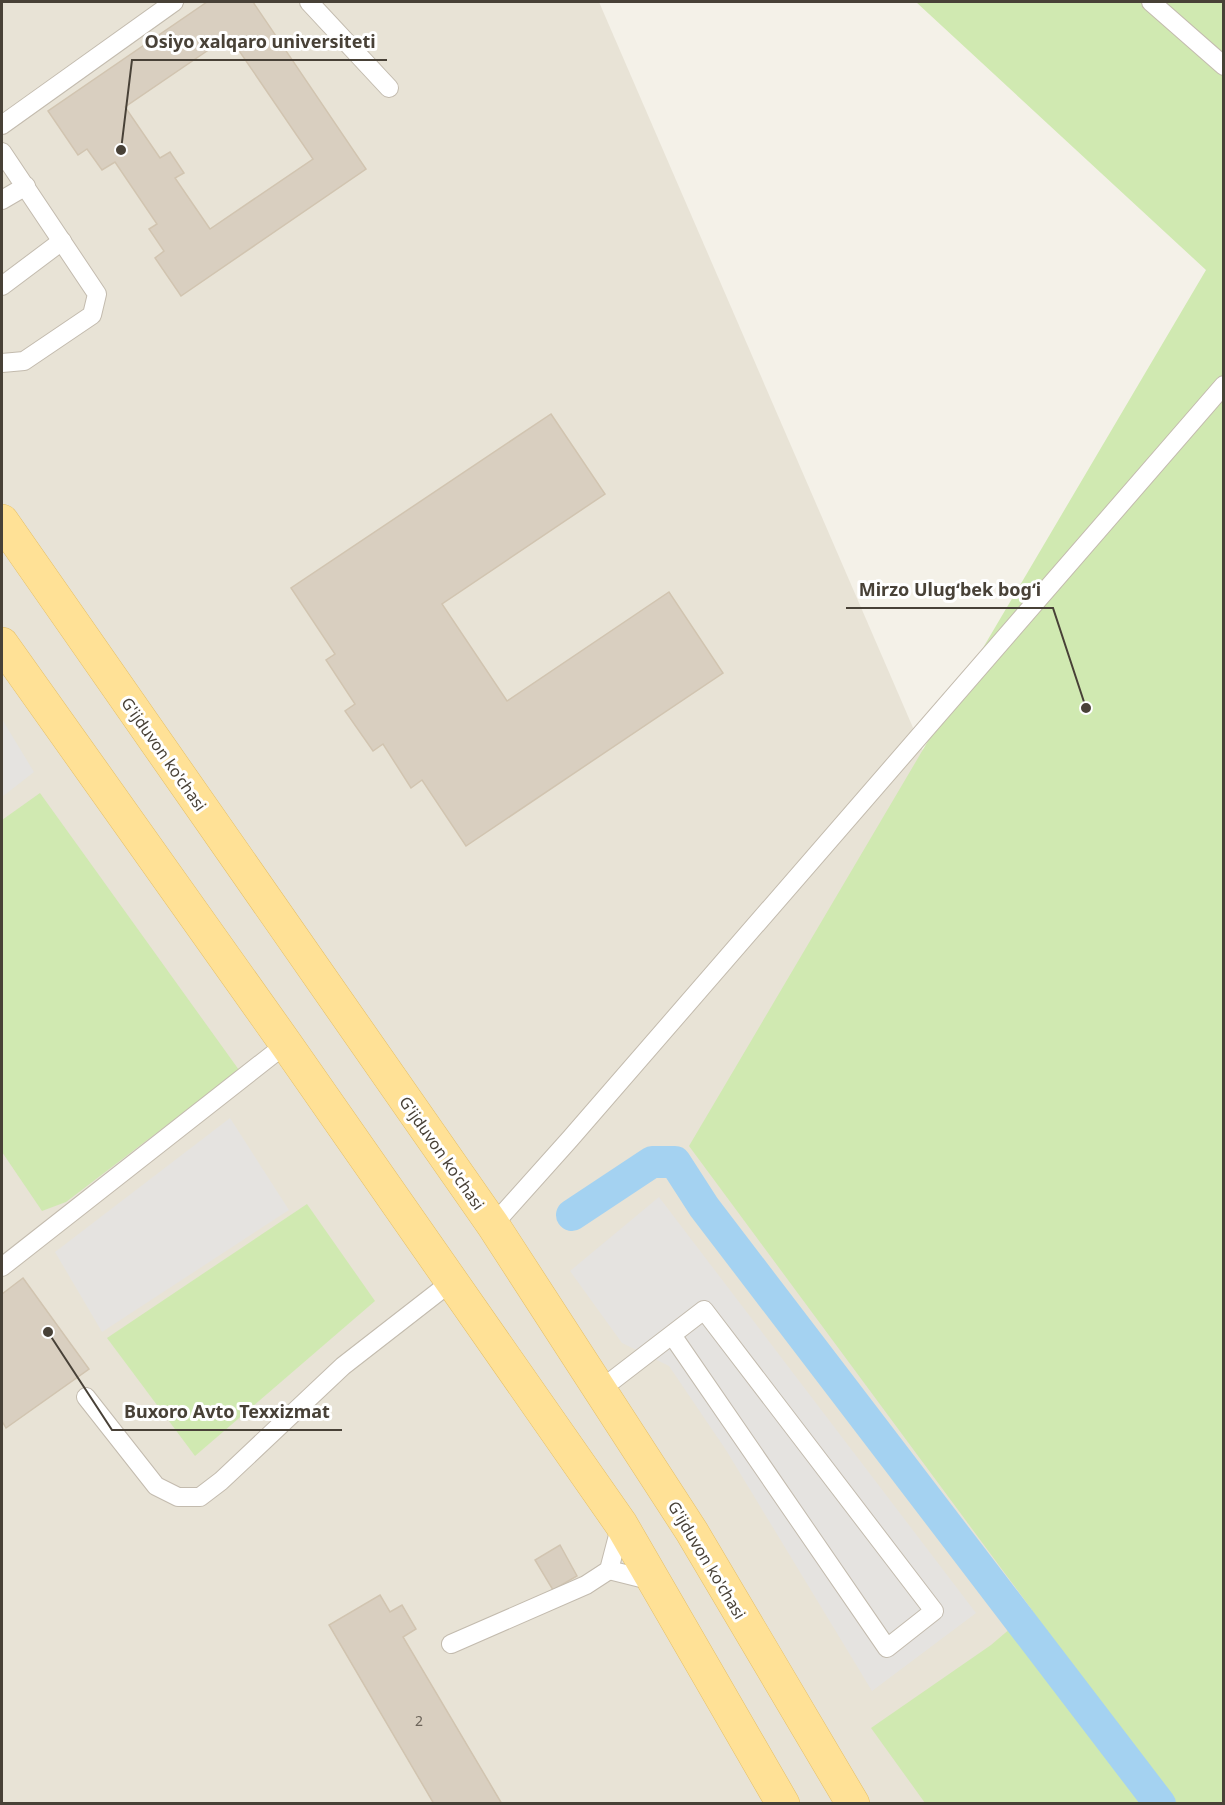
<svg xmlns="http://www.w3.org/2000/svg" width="1225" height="1805" font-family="'Noto Sans',sans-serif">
<rect width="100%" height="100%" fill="#f4f1e8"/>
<polygon fill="#e8e3d6" points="2,2 599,2 1223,1444 1223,1803 2,1804"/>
<g fill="#d0e9b1">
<polygon points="916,2 1223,2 1223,1803 925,1803 871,1728 991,1645 1032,1610 689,1146 1206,270"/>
<polygon points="40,793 239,1070 66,1202 42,1211 2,1152 2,820"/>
<polygon points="307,1204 375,1301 195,1456 107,1338"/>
</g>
<g fill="#e5e3e0">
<polygon points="2,719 34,772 2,797"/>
<polygon points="230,1118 289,1210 102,1332 55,1252"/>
<polygon points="659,1197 976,1613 872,1691 726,1450 669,1366 622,1343 570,1271"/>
</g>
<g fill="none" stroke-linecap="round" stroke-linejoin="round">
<polyline stroke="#a4d2f1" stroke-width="32" points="572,1215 652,1162 675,1162 704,1207 1160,1804"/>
</g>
<g fill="#d9cfc0" stroke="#d1c4b0" stroke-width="1.5" fill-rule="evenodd">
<path d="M207 2H253L366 169 181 296 155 258 164 251 149 229 157 224 115 162 102 170 87 149 78 155 48 111ZM229 36 313 159 210 229 175 178 184 173 170 152 160 158 125 107Z"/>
<polygon points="551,414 605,494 442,604 507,701 669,592 723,673 466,846 422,780 411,788 383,744 373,751 345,711 355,704 326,660 335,654 291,588"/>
<polygon points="23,1278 89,1369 6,1428 2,1421 2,1294"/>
<polygon points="560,1545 577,1576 553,1590 535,1560"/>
<polygon points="380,1595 390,1612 402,1605 416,1629 403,1637 502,1804 434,1804 329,1625"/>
</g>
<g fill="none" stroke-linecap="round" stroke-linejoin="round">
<defs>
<g id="service">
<polyline points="309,2 389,88"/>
<polyline points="1151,2 1224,66"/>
<polyline points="2,125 174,2"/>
<polyline points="2,152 97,294 92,315 24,361 2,363"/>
<polyline points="2,200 26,186"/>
<polyline points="2,286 62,241"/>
<polyline points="493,1225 570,1139 1224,385"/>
<polyline points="2,1267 286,1044"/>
<polyline points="600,1390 704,1310 934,1611 887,1648 672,1335"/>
<polyline points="86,1397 156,1486 178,1497 200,1497 221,1481 343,1366 451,1282"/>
<polyline points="609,1570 653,1581"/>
<polyline points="451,1644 586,1585 609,1570 621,1524"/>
</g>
<g id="primary">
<polyline points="2,521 493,1225 692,1532 853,1804"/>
<polyline points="2,644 286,1044 621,1524 783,1804"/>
</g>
</defs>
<use href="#service" stroke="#c3bbae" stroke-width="20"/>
<use href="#primary" stroke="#e5bf65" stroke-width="34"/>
<use href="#service" stroke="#fff" stroke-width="18"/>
<use href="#primary" stroke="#ffe196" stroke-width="33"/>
</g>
<g text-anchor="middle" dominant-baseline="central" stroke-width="6" stroke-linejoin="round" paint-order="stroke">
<g font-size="14" fill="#6c6459">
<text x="419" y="1720">2</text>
</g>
<g font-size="16" fill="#484137" stroke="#fff">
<text transform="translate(164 754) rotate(55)">G'ijduvon ko'chasi</text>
<text transform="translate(442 1153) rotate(55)">G'ijduvon ko'chasi</text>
<text transform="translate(707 1560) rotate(59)">G'ijduvon ko'chasi</text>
</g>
</g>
<path fill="none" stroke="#484137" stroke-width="2" d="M121 150L132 60H387M1086 708L1053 608H846M48 1332L112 1430H342"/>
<g fill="#484137" stroke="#fff" stroke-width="2">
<circle cx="121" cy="150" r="6"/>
<circle cx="1086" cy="708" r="6"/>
<circle cx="48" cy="1332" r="6"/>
</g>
<g font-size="18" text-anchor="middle" font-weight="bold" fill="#484137" stroke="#fff" stroke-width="6" stroke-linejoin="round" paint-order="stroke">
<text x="260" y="48">Osiyo xalqaro universiteti</text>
<text x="950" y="596">Mirzo Ulugʻbek bogʻi</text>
<text x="227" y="1418">Buxoro Avto Texxizmat</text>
</g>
<rect width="1225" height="1805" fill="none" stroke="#484137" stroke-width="6"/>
</svg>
